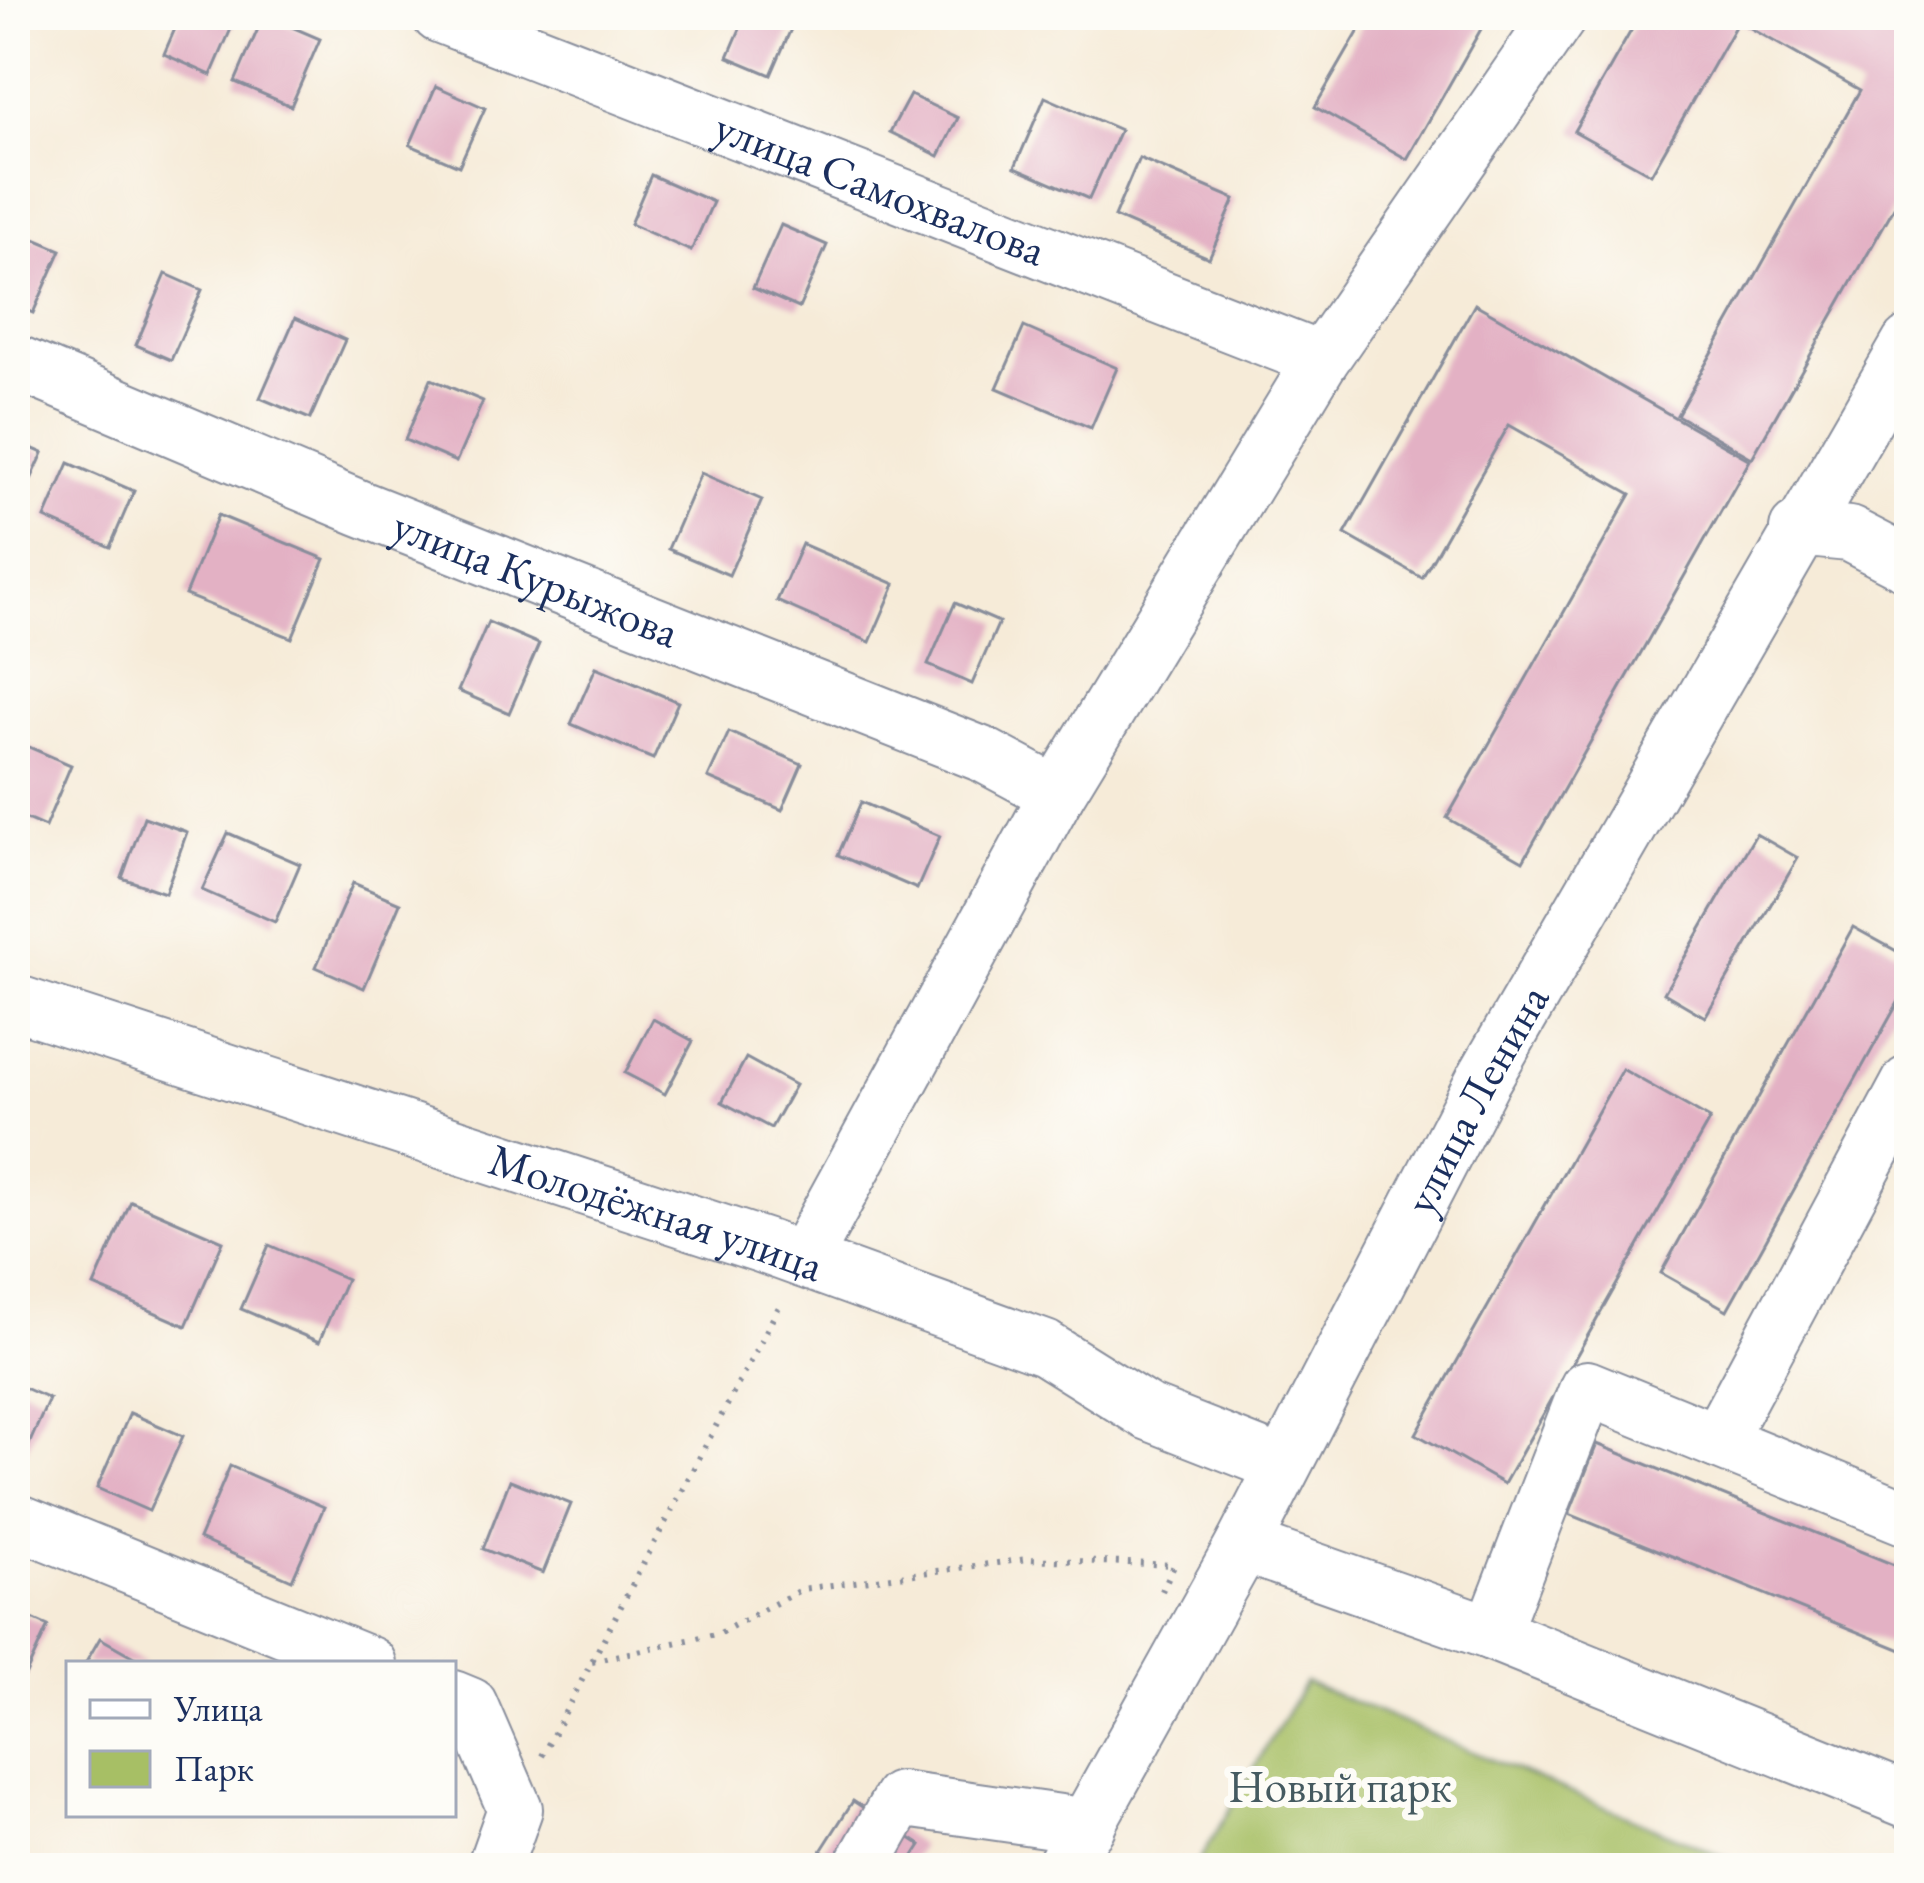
<svg xmlns="http://www.w3.org/2000/svg" width="1924" height="1883" font-family="'EB Garamond',serif">
<rect width="100%" height="100%" fill="#fdfcf7"/>
<filter id="ink" filterUnits="userSpaceOnUse"><feTurbulence type="fractalNoise" baseFrequency=".00833" numOctaves="2"/><feDisplacementMap in="SourceGraphic" scale="24" xChannelSelector="R" yChannelSelector="G"/><feConvolveMatrix kernelMatrix="1 2 1 2 8 2 1 2 1" color-interpolation-filters="sRGB"/></filter>
<filter id="wash" filterUnits="userSpaceOnUse"><feTurbulence type="fractalNoise" baseFrequency=".004" numOctaves="4" result="noise"/><feDisplacementMap in="SourceGraphic" scale="48" xChannelSelector="R" yChannelSelector="G"/><feGaussianBlur stdDeviation="2.7" result="paint"/><feColorMatrix in="noise" values="0 0 0 0 0 0 0 0 0 0 0 0 0 0 0 0 0 1.4 0 .05"/><feComposite in="paint" operator="in"/></filter>
<g filter="url(#wash)">
<rect width="100%" height="100%" fill="#f6ebd8"/>
<polygon fill="#a7bf65" stroke="#617762" stroke-width="3" points="1305,1682 1751,1868 1195,1868"/>
<g id="blocks">
<g fill="#e3b1c4">
<polygon points="181,15 237,15 211,75 164,54"/>
<polygon points="264,15 320,39 291,106 235,82"/>
<polygon points="746,15 797,15 771,75 728,57"/>
<polygon points="1368,15 1489,15 1407,159 1315,107"/>
<polygon points="1640,15 1909,15 1909,181 1752,458 1677,415 1860,90 1738,21 1651,174 1574,131"/>
<polygon points="436,86 485,108 459,166 410,145"/>
<polygon points="910,95 958,118 939,156 890,132"/>
<polygon points="1045,97 1120,130 1089,199 1015,167"/>
<polygon points="1139,158 1235,199 1209,258 1114,217"/>
<polygon points="651,175 713,202 691,251 630,224"/>
<polygon points="781,225 827,245 799,308 753,288"/>
<polygon points="18,232 61,250 33,313 15,305"/>
<polygon points="166,274 202,290 171,360 136,345"/>
<polygon points="1475,304 1750,460 1523,861 1447,818 1631,494 1509,425 1422,578 1345,534"/>
<polygon points="295,318 345,340 310,419 260,398"/>
<polygon points="1024,327 1117,368 1091,428 997,388"/>
<polygon points="431,379 483,401 456,462 405,440"/>
<polygon points="15,441 43,453 15,515"/>
<polygon points="69,463 134,491 110,547 45,518"/>
<polygon points="701,473 762,500 729,575 668,549"/>
<polygon points="218,515 325,559 292,638 185,595"/>
<polygon points="802,544 895,584 870,642 777,601"/>
<polygon points="955,603 999,622 972,684 928,665"/>
<polygon points="488,622 539,644 509,713 458,691"/>
<polygon points="596,667 678,702 653,759 571,724"/>
<polygon points="729,732 802,764 782,810 708,778"/>
<polygon points="15,741 71,765 45,827 15,814"/>
<polygon points="861,802 940,836 917,889 838,855"/>
<polygon points="144,817 187,832 165,893 122,878"/>
<polygon points="228,833 300,864 275,922 202,890"/>
<polygon points="1756,834 1798,858 1705,1017 1664,993"/>
<polygon points="353,883 400,903 364,988 316,967"/>
<polygon points="1853,927 1909,958 1909,983 1727,1310 1661,1273"/>
<polygon points="653,1019 693,1041 665,1094 625,1073"/>
<polygon points="746,1058 795,1085 771,1128 722,1102"/>
<polygon points="1622,1069 1710,1119 1504,1484 1416,1434"/>
<polygon points="131,1201 223,1241 186,1326 94,1286"/>
<polygon points="269,1245 346,1279 319,1342 241,1309"/>
<polygon points="15,1384 49,1399 22,1460 15,1456"/>
<polygon points="130,1413 183,1436 149,1511 97,1488"/>
<polygon points="1597,1444 1909,1571 1909,1653 1569,1514"/>
<polygon points="230,1466 324,1507 292,1580 199,1539"/>
<polygon points="510,1480 571,1504 543,1573 483,1549"/>
<polygon points="15,1611 48,1626 25,1676 15,1671"/>
<polygon points="100,1638 146,1664 85,1664"/>
<polygon points="853,1801 921,1845 906,1868 848,1868 821,1851"/>
</g>
</g>
</g>
<g filter="url(#ink)">
<use href="#blocks" fill-opacity="0" stroke="#888d9b" stroke-width="3"/>
<g fill="none" stroke-linecap="round" stroke-linejoin="round">
<defs>
<g id="minor">
<path id="s1" d="M439 15 1321 360"/>
<path id="s2" d="M15 362 360 508 984 755 1057 794"/>
<polyline points="1797,529 1849,534 1909,565"/>
<path id="s3" d="M15 1002 764 1246 1045 1348 1147 1412 1282 1465"/>
<polyline points="803,1260 1057,794 1321,360 1560,15"/>
<polyline points="1717,1441 1909,1083"/>
<polyline points="15,1520 369,1664"/>
<polyline points="1243,1545 1492,1633 1909,1801"/>
<polyline points="1492,1633 1587,1388 1909,1519"/>
<polyline points="453,1698 470,1705 515,1809 494,1868"/>
<polyline points="861,1868 900,1799 1088,1826"/>
<path id="s4" d="M1063 1868 1243 1545 1482 1082 1909 344"/>
</g>
</defs>
<use href="#minor" stroke="#888d9b" stroke-width="58"/>
<g stroke="#888d9b" stroke-width="6" stroke-dasharray="3 9" stroke-linecap="butt">
<polyline points="592,1661 720,1633 802,1589 1027,1559 1174,1565 1162,1591"/>
<polyline points="542,1756 782,1301"/>
</g>
<use href="#minor" stroke="#fff" stroke-width="54"/>
</g>
</g>
<g text-anchor="middle" dominant-baseline="central" stroke-width="12" stroke-linejoin="round" paint-order="stroke">
<g font-size="45" fill="#1b2f5e" stroke="#fdfcf7">
<text stroke="none"><textPath href="#s1" startOffset="474">улица Самохвалова</textPath></text>
<text stroke="none"><textPath href="#s2" startOffset="564">улица Курыжова</textPath></text>
<text stroke="none"><textPath href="#s4" startOffset="873">улица Ленина</textPath></text>
<text stroke="none"><textPath href="#s3" startOffset="675">Молодёжная улица</textPath></text>
</g>
<g font-size="45" fill="#455a60" stroke="#fdfcf7">
<text x="1340" y="1786">Новый парк</text>
</g>
</g>
<rect width="1924" height="1883" fill="none" stroke="#fdfcf7" stroke-width="60"/>
<rect x="66" y="1661" width="390" height="156" fill="#fdfcf7" stroke="#a3aaba" stroke-width="3"/>
<rect x="90" y="1700" width="60" height="18" fill="#ffffff" stroke="#a3aaba" stroke-width="3"/>
<text x="174" y="1721" font-size="36" fill="#1b2f5e">Улица</text>
<rect x="90" y="1751" width="60" height="36" fill="#a7bf65" stroke="#a3aaba" stroke-width="3"/>
<text x="174" y="1781" font-size="36" fill="#1b2f5e">Парк</text>
</svg>
